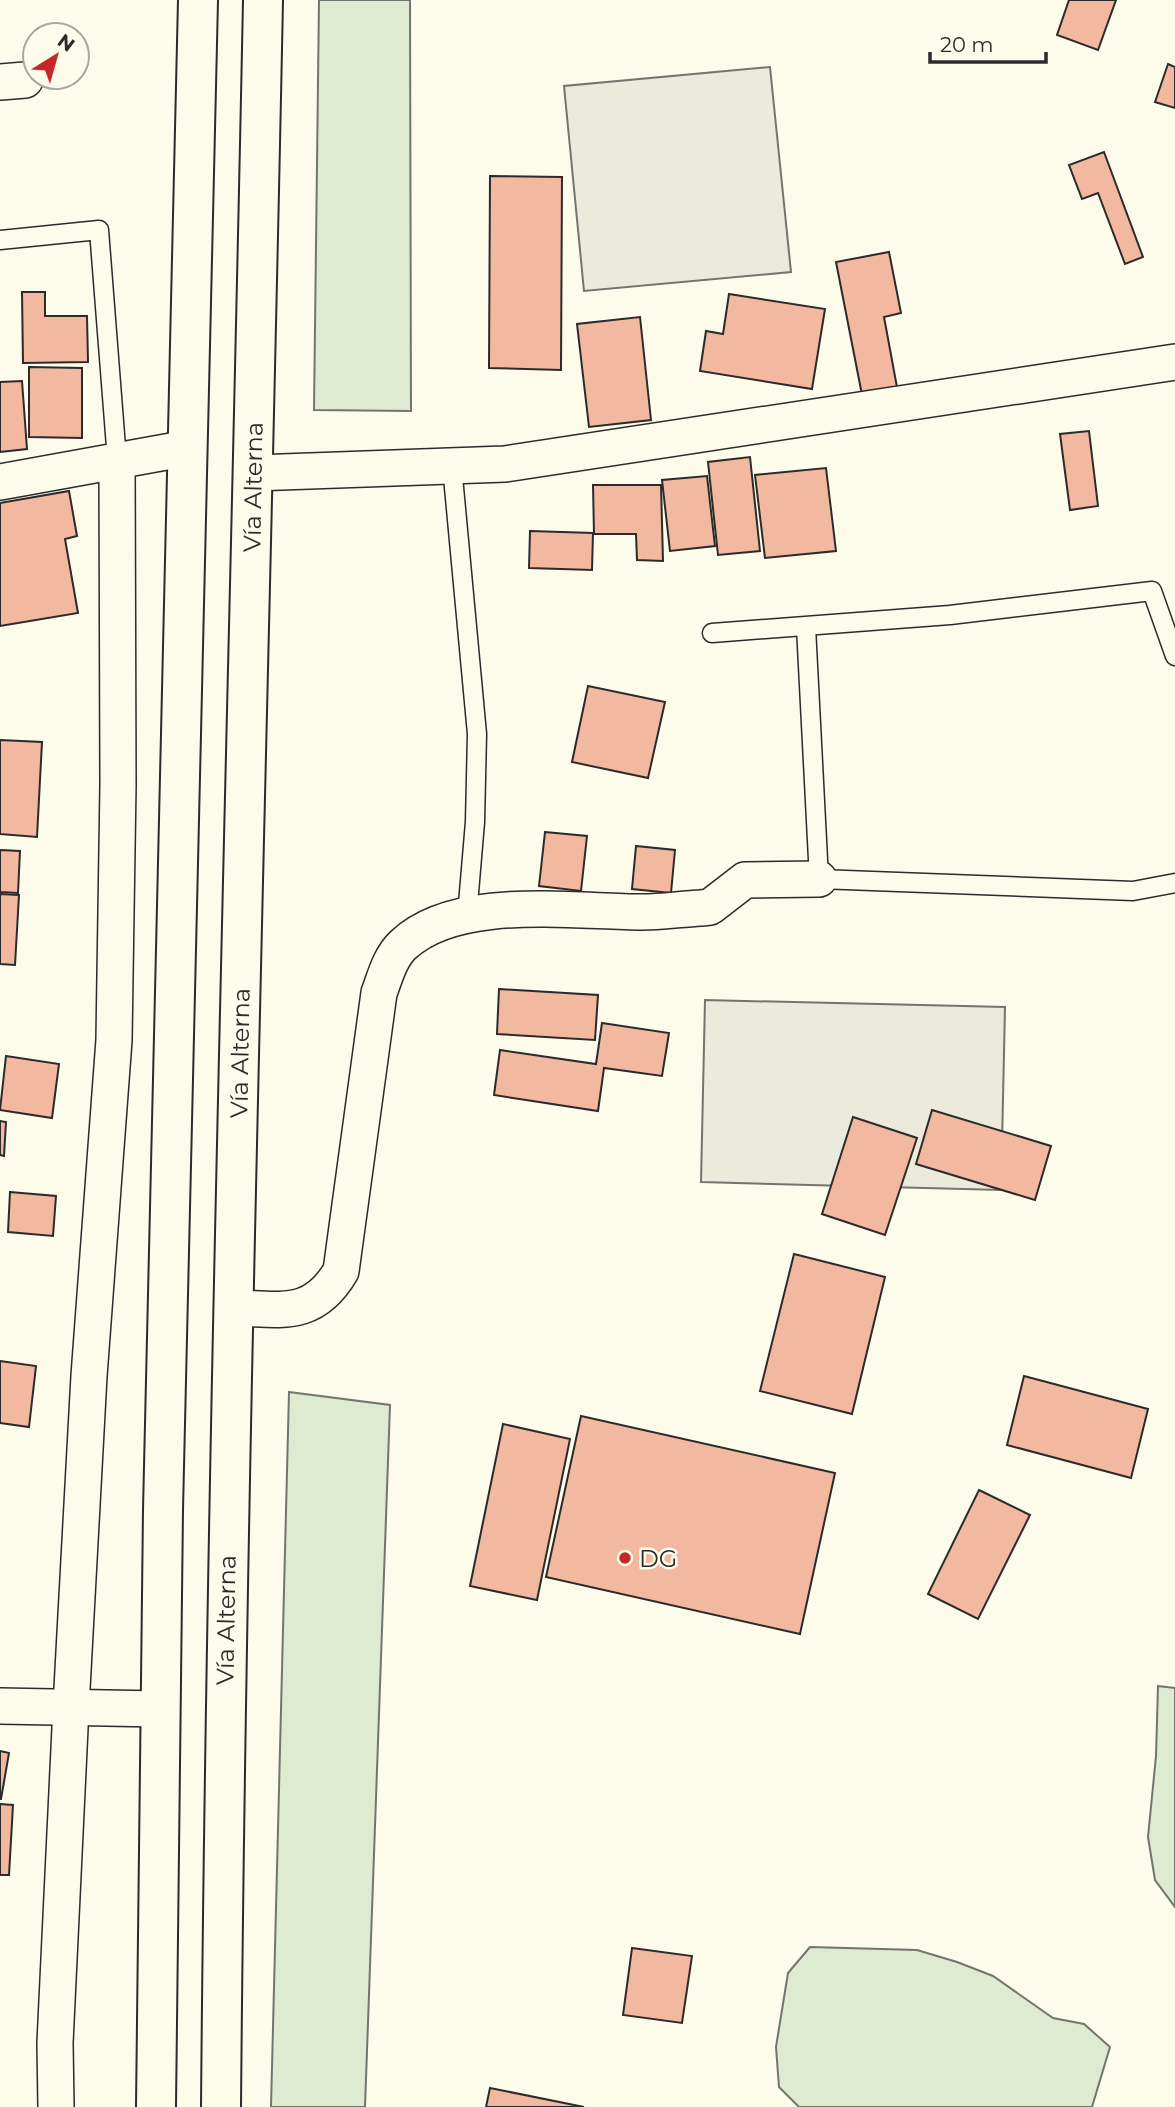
<svg xmlns="http://www.w3.org/2000/svg" width="1175" height="2107" font-family="Montserrat,sans-serif">
<rect width="100%" height="100%" fill="#fdfbea"/>
<g fill="#deebd1" stroke="#74746e" stroke-width="2">
<polygon points="319,0 410,0 411,411 314,410"/>
<polygon points="289,1392 390,1405 365,2107 271,2107"/>
<polygon points="1158,1686 1175,1688 1175,1907 1155,1880 1148,1837 1156,1756"/>
<polygon points="810,1947 917,1950 957,1962 993,1976 1053,2018 1084,2024 1110,2047 1092,2107 799,2107 779,2087 776,2047 788,1973"/>
</g>
<g fill="#eceadb" stroke="#74746e" stroke-width="2">
<polygon points="770,67 791,272 584,291 564,86"/>
<polygon points="705,1000 1005,1007 1001,1190 701,1182"/>
</g>
<g fill="#f2b8a0" stroke="#2b2b2b" stroke-width="2">
<polygon points="1069,0 1116,0 1098,50 1057,35"/>
<polygon points="1168,64 1175,67 1175,108 1155,102"/>
<polygon points="1104,152 1143,257 1125,264 1098,193 1082,199 1069,165"/>
<polygon points="490,176 562,177 561,370 489,368"/>
<polygon points="889,252 901,313 884,317 899,398 864,405 836,262"/>
<polygon points="22,292 45,292 45,316 87,316 88,362 23,363"/>
<polygon points="729,294 825,309 812,389 700,371 706,331 723,334"/>
<polygon points="640,317 651,420 589,427 577,324"/>
<polygon points="29,367 82,368 82,438 29,437"/>
<polygon points="22,381 27,449 0,452 0,382"/>
<polygon points="1089,431 1098,506 1070,510 1060,434"/>
<polygon points="750,457 760,551 718,555 708,462"/>
<polygon points="826,468 836,551 765,558 755,475"/>
<polygon points="707,476 715,546 670,551 662,480"/>
<polygon points="593,485 661,485 663,561 637,560 636,534 594,534"/>
<polygon points="69,491 77,536 65,539 78,613 0,626 0,503"/>
<polygon points="530,531 593,533 592,570 529,568"/>
<polygon points="588,686 665,702 648,778 572,762"/>
<polygon points="0,740 42,742 37,837 0,834"/>
<polygon points="545,832 587,836 581,891 539,886"/>
<polygon points="636,846 675,850 671,893 632,889"/>
<polygon points="0,850 20,851 18,893 0,892"/>
<polygon points="0,894 19,895 15,965 0,964"/>
<polygon points="499,989 598,995 595,1040 497,1034"/>
<polygon points="602,1023 669,1033 662,1076 604,1068 598,1111 494,1095 500,1050 596,1064"/>
<polygon points="6,1056 59,1064 52,1118 0,1110"/>
<polygon points="932,1110 1051,1146 1035,1200 916,1164"/>
<polygon points="853,1117 917,1138 885,1235 822,1214"/>
<polygon points="0,1121 6,1122 4,1156 0,1155"/>
<polygon points="10,1192 56,1196 53,1236 8,1232"/>
<polygon points="794,1254 885,1277 852,1414 760,1391"/>
<polygon points="0,1361 36,1366 29,1427 0,1423"/>
<polygon points="1024,1376 1148,1409 1131,1478 1007,1445"/>
<polygon points="581,1416 835,1473 800,1634 546,1577"/>
<polygon points="503,1424 570,1439 537,1600 470,1586"/>
<polygon points="979,1490 1030,1515 978,1619 928,1594"/>
<polygon points="0,1751 9,1753 1,1799 0,1799"/>
<polygon points="0,1804 13,1805 9,1875 0,1875"/>
<polygon points="632,1948 692,1956 682,2023 623,2015"/>
<polygon points="490,2088 584,2107 486,2107"/>
</g>
<g fill="none" stroke-linecap="round" stroke-linejoin="round">
<defs>
<g id="lane">
<polyline points="0,240 99,230 117,460"/>
<polyline points="452,466 477,734 475,822 467,916"/>
<polyline points="806,627 819,879 1133,891 1175,883"/>
<polyline points="712,633 950,615 1152,591 1175,656"/>
</g>
<g id="street">
<polyline points="0,82 25,80"/>
<polyline points="253,473 505,464 1175,362"/>
<polyline points="0,482 188,448"/>
<path d="M234 1308C281 1309 313 1319 341 1271L379 993C385 977 390 957 403 945 457 894 574 912 642 912 661 912 681 909 701 908L710 907 745 880 819 879"/>
<polyline points="0,1706 160,1709"/>
<polyline points="56,2107 55,2043 71,1707 89,1376 114,1040 118,785 117,460"/>
</g>
<g id="highway">
<polyline points="156,2107 163,1510 198,0"/>
<path d="M221 2107C227 1405 249 702 263 0"/>
</g>
</defs>
<use href="#lane" stroke="#2b2b2b" stroke-width="21"/>
<use href="#street" stroke="#2b2b2b" stroke-width="38"/>
<use href="#highway" stroke="#2b2b2b" stroke-width="42"/>
<use href="#lane" stroke="#fdfbea" stroke-width="18"/>
<use href="#street" stroke="#fdfbea" stroke-width="35"/>
<use href="#highway" stroke="#fdfbea" stroke-width="38"/>
</g>
<circle fill="#c62828" stroke="#fdfbea" stroke-width="2.5" cx="625" cy="1558" r="7"/>
<g text-anchor="middle" dominant-baseline="central" stroke-width="5" stroke-linejoin="round" paint-order="stroke">
<g font-size="24" fill="#2b2b2b" stroke="#fdfbea">
<text transform="translate(253 487) rotate(-89)">Vía Alterna</text>
<text transform="translate(240 1053) rotate(-89)">Vía Alterna</text>
<text transform="translate(226 1620) rotate(-89)">Vía Alterna</text>
</g>
<g font-size="24" fill="#2b2b2b" stroke="#fdfbea" text-anchor="start">
<text x="639" y="1558">DG</text>
</g>
</g>
<g transform="translate(56 56) rotate(37)"><circle r="33" fill="#fdfbea" stroke="#a9a89e" stroke-width="2"/>
<path d="M0-5L12 26L0 18L-12 26Z" fill="#c62828"/>
<text y="-10" font-size="19" font-weight="bold" text-anchor="middle" fill="#2b2b2b">N</text>
</g>
<path d="M930 52v10h116v-10" fill="none" stroke="#2b2b2b" stroke-width="3.5"/>
<text x="940" y="52" font-size="21" fill="#2b2b2b" stroke="#fdfbea" stroke-width="5" paint-order="stroke">20 m</text>
</svg>
